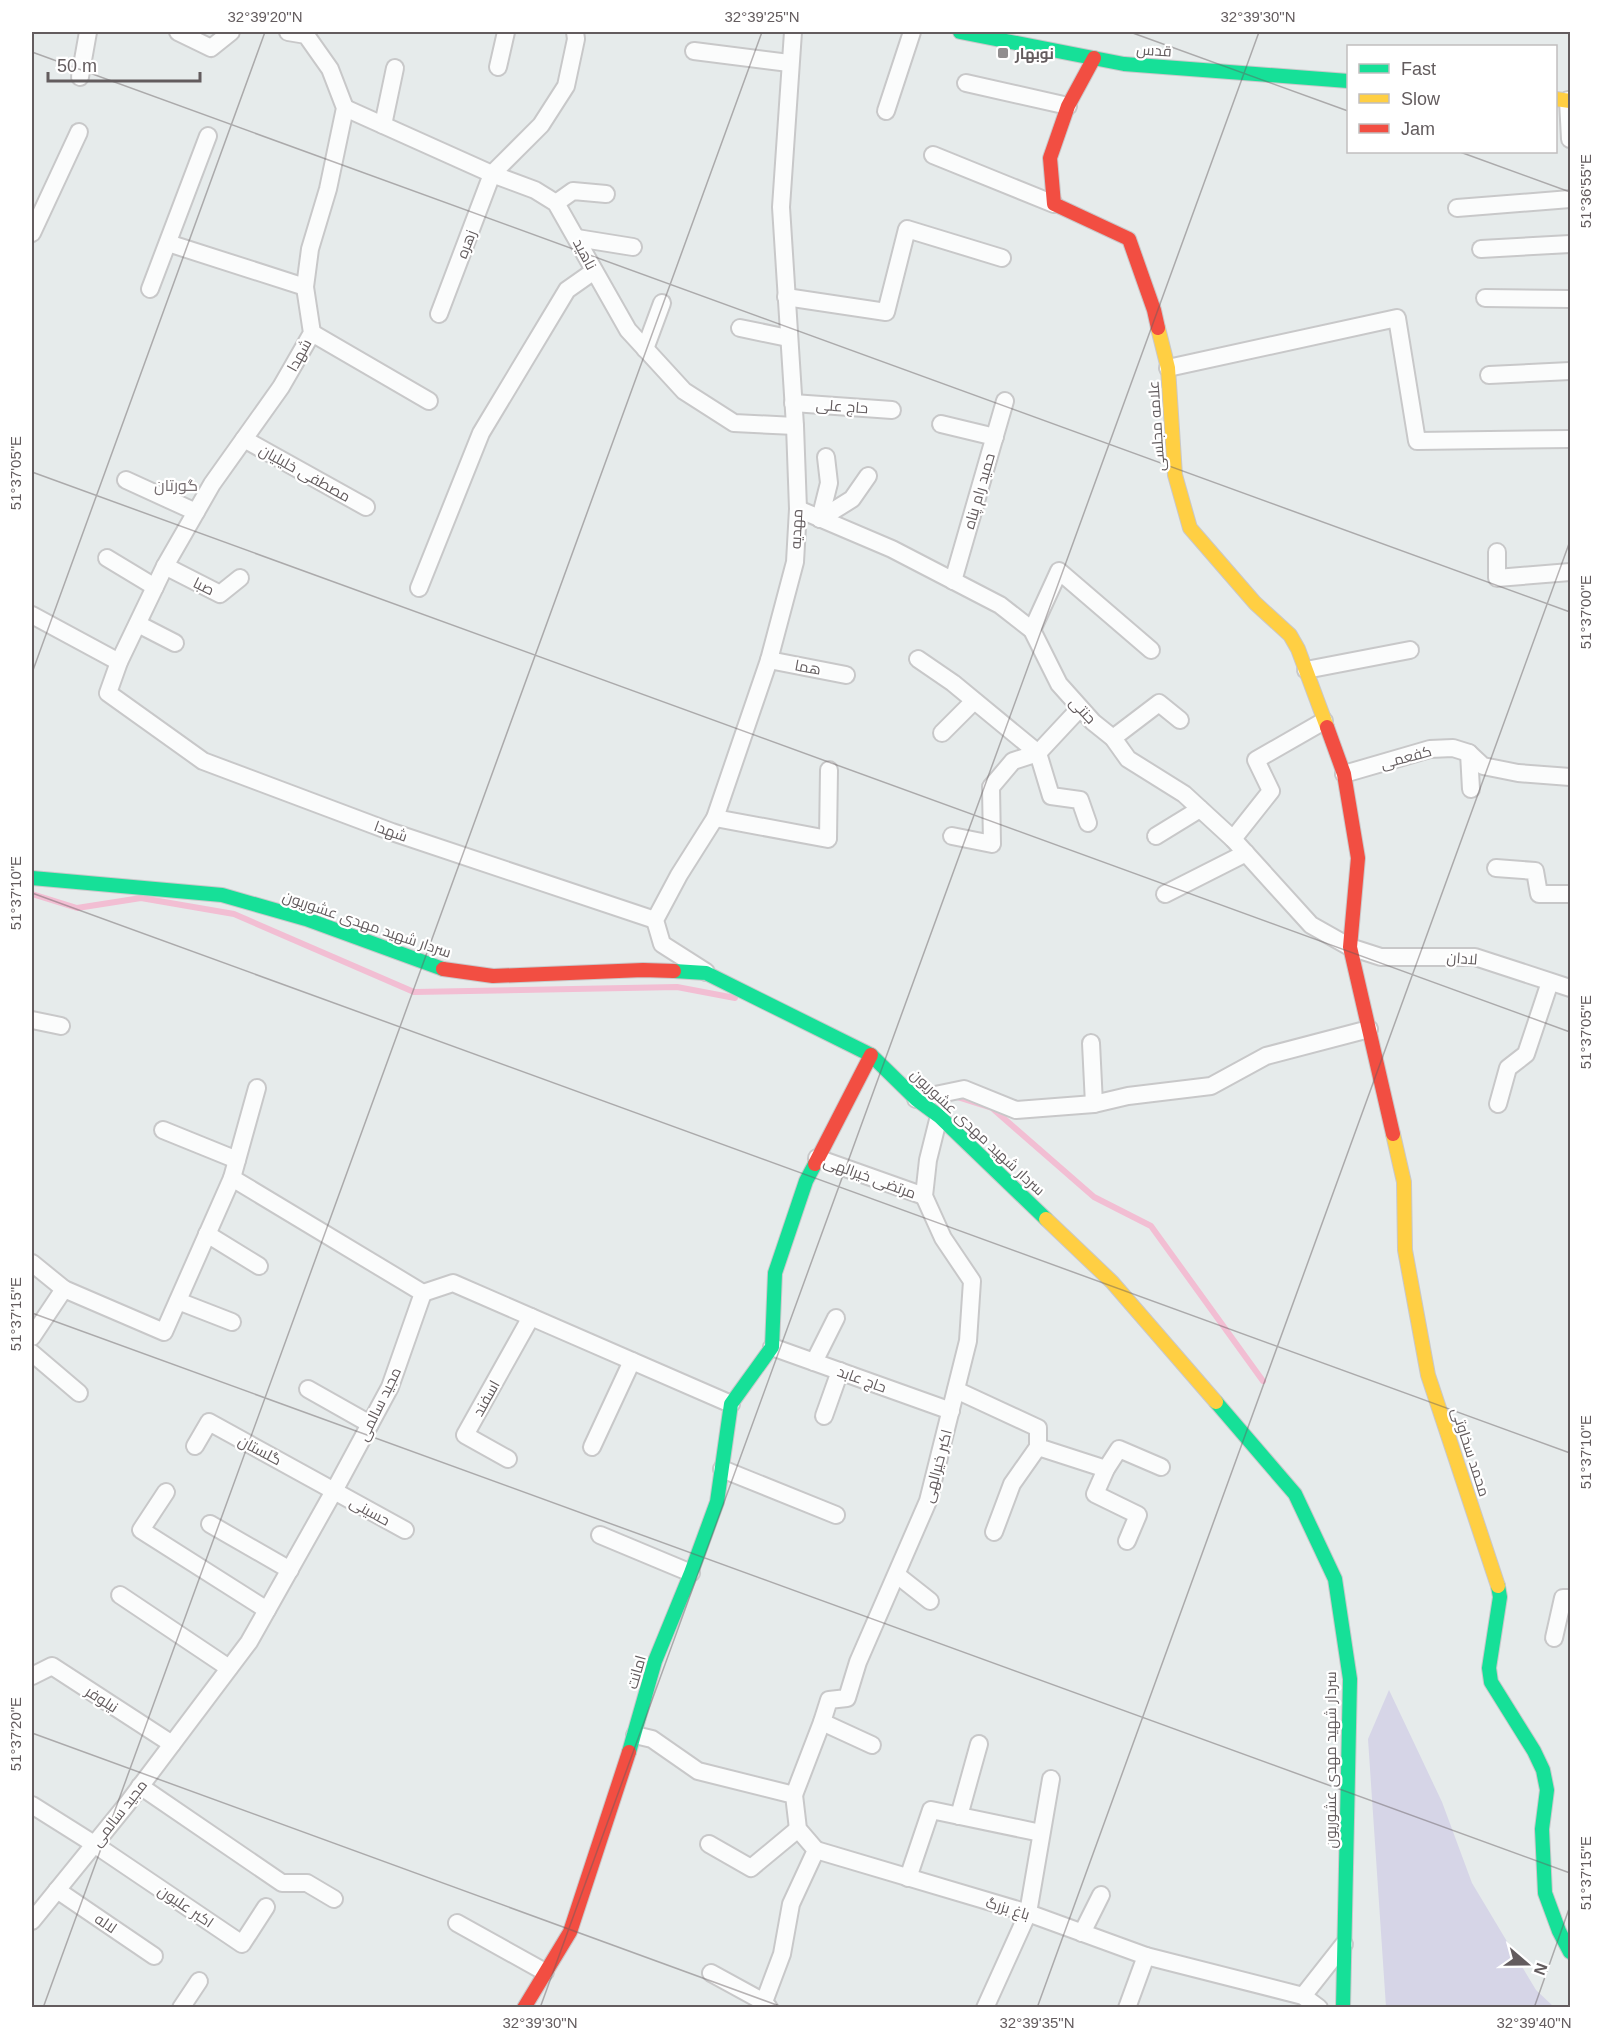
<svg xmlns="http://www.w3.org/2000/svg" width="1602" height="2039" font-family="Helvetica,Cairo,sans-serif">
<rect width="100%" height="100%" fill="#e6ebeb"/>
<polygon fill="#d6d5e7" points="1389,1690 1442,1802 1472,1883 1536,1990 1554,2007 1386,2007 1368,1739"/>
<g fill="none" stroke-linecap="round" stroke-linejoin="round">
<g stroke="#f2bed3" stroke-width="6">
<polyline points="32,894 77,908 141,898 234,914 414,992 677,987 735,998"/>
<polyline points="911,1082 935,1090"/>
<polyline points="954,1096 992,1108 1094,1197 1151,1226 1263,1381"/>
</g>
<defs>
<g id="street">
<polyline points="178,32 211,48 231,32"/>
<polyline points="288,32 306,35 330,69 345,108 328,189 310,249 305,287 312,333 281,387 212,484 196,512 165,566 119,662 108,693 203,761 392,832 655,920"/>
<polyline points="694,51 789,63"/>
<polyline points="498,67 506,32"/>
<polyline points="80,77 88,32"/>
<polyline points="966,83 1068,106"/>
<polyline points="1568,100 1570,139"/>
<polyline points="345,108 492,174 535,190 556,203 628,330 684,391 734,423 795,426"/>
<polyline points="886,111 912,32"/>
<polyline points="383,125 395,68"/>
<polyline points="933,155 1054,204"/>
<polyline points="556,203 573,191 606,194"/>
<polyline points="1457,208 1570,199"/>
<polyline points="32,233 79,132"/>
<polyline points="577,238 633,247"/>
<polyline points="168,243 305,287"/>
<polyline points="1481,249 1570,244"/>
<polyline points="150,289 208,136"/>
<polyline points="786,297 886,312 907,229 1002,258"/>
<polyline points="1485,298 1570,299"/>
<polyline points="439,314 492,174 541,125 566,86 576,39 575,32"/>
<polyline points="740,328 788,338"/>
<polyline points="312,333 429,401"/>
<polyline points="645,349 662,303"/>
<polyline points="1168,368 1397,318 1417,441 1570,439"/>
<polyline points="1489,375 1570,371"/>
<polyline points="793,403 892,410"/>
<polyline points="941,424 995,437"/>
<polyline points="244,439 366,507"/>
<polyline points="126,480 196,512"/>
<polyline points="798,509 892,549 1000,605 1032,630 1059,684 1093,722 1113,738 1128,759 1184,794 1233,839 1311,925 1350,947 1381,957 1475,957 1570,988"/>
<polyline points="820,519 852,499 868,476"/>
<polyline points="820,519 829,483 826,457"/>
<polyline points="1497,552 1497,578 1570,572"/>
<polyline points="107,558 155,587"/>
<polyline points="165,566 220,594 240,578"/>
<polyline points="953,581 1005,401"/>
<polyline points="419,588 481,433 567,290 594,271"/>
<polyline points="32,615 119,662"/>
<polyline points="138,624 175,643"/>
<polyline points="1032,630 1059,571 1151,650"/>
<polyline points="918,659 953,683 1038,753 1051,796 1080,800 1088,823"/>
<polyline points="769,660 846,675"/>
<polyline points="1306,670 1410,650"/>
<polyline points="942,733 974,701"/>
<polyline points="1113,738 1159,703 1180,720"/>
<polyline points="1469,753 1471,789"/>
<polyline points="1344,774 1430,749 1453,748 1469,753 1483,766 1518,773 1570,777"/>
<polyline points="715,818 828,839 829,770"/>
<polyline points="952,836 992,844 991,787 1013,761 1038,753 1080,708"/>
<polyline points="1156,836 1200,809"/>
<polyline points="1233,839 1271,791 1256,760 1324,721"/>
<polyline points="1496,868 1535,871 1539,894 1570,894"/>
<polyline points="1165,894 1246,853"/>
<polyline points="706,972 662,944 655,920 679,875 715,818 769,660 795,562 798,509 795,426 781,207 793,32"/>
<polyline points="32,1020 61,1026"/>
<polyline points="1091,1043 1094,1104"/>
<polyline points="916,1099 964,1089 1016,1110 1094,1104 1128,1096 1211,1086 1266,1056 1369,1029"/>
<polyline points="1498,1104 1508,1068 1526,1054 1550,982"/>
<polyline points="163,1130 237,1160"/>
<polyline points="817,1158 924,1196"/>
<polyline points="232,1178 257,1088"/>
<polyline points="207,1234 259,1266"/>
<polyline points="32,1263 64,1289 164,1332 232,1178 423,1293 390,1387 334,1491 249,1642 127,1804 32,1921"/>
<polyline points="423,1293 453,1283 731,1404"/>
<polyline points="178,1301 232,1322"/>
<polyline points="32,1337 64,1289"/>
<polyline points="772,1347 951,1411"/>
<polyline points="32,1353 79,1393"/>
<polyline points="814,1362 836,1318"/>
<polyline points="308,1389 370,1424"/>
<polyline points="956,1390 1038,1428 1038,1447 1106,1469"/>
<polyline points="824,1416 840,1371"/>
<polyline points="195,1446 209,1422 405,1530"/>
<polyline points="592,1447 632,1361"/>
<polyline points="508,1459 465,1435 531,1317"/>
<polyline points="722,1469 836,1515"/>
<polyline points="166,1492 141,1530 267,1610"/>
<polyline points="210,1524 290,1570"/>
<polyline points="994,1532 1012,1484 1038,1447"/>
<polyline points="600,1535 691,1573"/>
<polyline points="1127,1541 1138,1515 1095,1494 1106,1469 1119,1449 1161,1467"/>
<polyline points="897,1575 930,1601"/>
<polyline points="120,1595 229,1668"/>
<polyline points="1554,1638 1563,1598 1570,1598"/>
<polyline points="32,1676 52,1666 172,1744"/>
<polyline points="822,1722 872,1745"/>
<polyline points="635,1735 652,1739 698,1771 794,1795 798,1829 816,1850 791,1904 782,1954 764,2002 769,2008"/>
<polyline points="140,1786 282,1883 307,1883 334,1899"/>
<polyline points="794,1795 822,1722 829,1700 847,1698 858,1662 928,1501 968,1341 972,1281 943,1238 924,1196 928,1160 939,1116"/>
<polyline points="32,1805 94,1844 242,1944 266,1907"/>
<polyline points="959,1816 979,1744"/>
<polyline points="709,1844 751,1868 798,1829"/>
<polyline points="816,1850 1028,1913 1146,1956 1303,1996 1319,2008"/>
<polyline points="908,1878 931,1810 1041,1833"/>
<polyline points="57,1890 154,1956"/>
<polyline points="457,1923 545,1972"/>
<polyline points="1082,1933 1101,1895"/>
<polyline points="711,1973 764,2002"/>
<polyline points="1303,1996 1344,1944"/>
<polyline points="181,2008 199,1981"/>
<polyline points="985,2008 1028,1913 1051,1779"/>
<polyline points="1127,2008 1146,1956"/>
</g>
<g id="fast">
<polyline points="960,32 1124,64 1348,81"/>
<polyline points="32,878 222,895 306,919 443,969"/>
<polyline points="674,971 706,973 871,1055 916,1099 939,1116 1046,1219"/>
<polyline points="1216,1402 1295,1494 1335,1579 1350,1679 1343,2008"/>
<polyline points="1498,1586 1500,1597 1489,1668 1491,1682 1534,1751 1543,1770 1547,1790 1542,1829 1545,1893 1559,1931 1570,1952"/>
<polyline points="629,1752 655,1661 691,1573 717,1502 731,1404 772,1347 775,1273 806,1181 815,1164"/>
</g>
<g id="slow">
<polyline points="1556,99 1570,101"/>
<polyline points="1158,328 1168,368 1175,475 1190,528 1255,603 1290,635 1298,649 1327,727"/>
<polyline points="1393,1134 1404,1182 1405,1250 1428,1375 1498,1586"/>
<polyline points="1046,1219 1112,1282 1216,1402"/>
</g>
<g id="jam">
<polyline points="1094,58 1068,106 1050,158 1054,204 1129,239 1154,310 1158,328"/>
<polyline points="1327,727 1344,774 1358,858 1350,947 1393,1134"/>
<polyline points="443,969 493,976 643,970 674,971"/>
<polyline points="815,1164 871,1055"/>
<polyline points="524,2008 570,1932 629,1752"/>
</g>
</defs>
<use href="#street" stroke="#c8c8c9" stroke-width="20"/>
<use href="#fast" stroke="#c9c8ca" stroke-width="16"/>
<use href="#slow" stroke="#c9c8ca" stroke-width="16"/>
<use href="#jam" stroke="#c9c8ca" stroke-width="16"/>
<use href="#street" stroke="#fbfcfc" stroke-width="16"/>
<use href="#fast" stroke="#16e098" stroke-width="14"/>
<use href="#slow" stroke="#ffcf43" stroke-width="14"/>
<use href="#jam" stroke="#f24e42" stroke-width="14"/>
</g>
<path fill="none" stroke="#635c5e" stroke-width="1.5" stroke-opacity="0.45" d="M1130 32 1348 111M32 52 1570 612M1460 152 1570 192M32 472 1570 1032M32 673 265 32M32 893 1570 1453M32 1313 1570 1873M32 1733 785 2008M43 2008 762 32M540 2008 1259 32M1037 2008 1570 541M1534 2008 1570 1906"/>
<rect fill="#918e8f" stroke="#fff" stroke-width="2" x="997" y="47" width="12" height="12" rx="3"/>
<g text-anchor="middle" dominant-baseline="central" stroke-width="4.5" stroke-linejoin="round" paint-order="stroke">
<g font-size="15" fill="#635c5e" stroke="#fff">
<text transform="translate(1154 50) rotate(4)">قدس</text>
<text transform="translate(466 244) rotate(-69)">زهره</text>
<text transform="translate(585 254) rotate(62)">ناهید</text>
<text transform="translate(299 355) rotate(-61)">شهدا</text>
<text transform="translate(842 406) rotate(4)">حاج علی</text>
<text transform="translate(1156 426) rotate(-94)">علامه مجلسی</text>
<text transform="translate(305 473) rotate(29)">مصطفی خلیلیان</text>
<text transform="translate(979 491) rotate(-74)">حمید رام پناه</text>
<text transform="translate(796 529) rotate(-87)">مهدیه</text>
<text transform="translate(204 586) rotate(26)">صبا</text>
<text transform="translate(808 667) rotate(10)">هما</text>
<text transform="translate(1083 710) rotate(47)">جنتی</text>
<text transform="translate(1406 757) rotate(-15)">کفعمی</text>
<text transform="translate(391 831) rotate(20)">شهدا</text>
<text transform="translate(367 924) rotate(19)">سردار شهید مهدی عشوریون</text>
<text transform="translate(1462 958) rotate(4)">لادان</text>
<text transform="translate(978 1132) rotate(43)">سردار شهید مهدی عشوریون</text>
<text transform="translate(870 1177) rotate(20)">مرتضی خیرالهی</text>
<text transform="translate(862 1379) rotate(20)">حاج عابد</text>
<text transform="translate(486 1398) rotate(-61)">اسفند</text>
<text transform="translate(379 1404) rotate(-64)">مجید سالمی</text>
<text transform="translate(260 1450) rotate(28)">گلستان</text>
<text transform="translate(1471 1452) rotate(72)">محمد سخاوتی</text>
<text transform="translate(937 1466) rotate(-75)">اکبر خیرالهی</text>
<text transform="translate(370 1511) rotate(29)">حسینی</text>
<text transform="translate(636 1672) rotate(-74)">امانت</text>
<text transform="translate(102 1699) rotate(33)">نیلوفر</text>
<text transform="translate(1330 1760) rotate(-90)">سردار شهید مهدی عشوریون</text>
<text transform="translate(119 1813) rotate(-52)">مجید سالمی</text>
<text transform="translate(186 1906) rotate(34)">اکبر علیون</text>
<text transform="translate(1008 1908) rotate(17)">باغ بزرگ</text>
<text transform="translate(106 1923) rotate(34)">لاله</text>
</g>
<g font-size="15" font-weight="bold" fill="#635c5e" stroke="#fff" text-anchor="start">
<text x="1015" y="53">نوبهار</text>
</g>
<g font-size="16" fill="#756d70" stroke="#fff">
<text x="176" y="485">گورتان</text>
</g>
</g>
<rect width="1602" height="2039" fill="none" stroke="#ffffff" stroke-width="66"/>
<rect x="1347" y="45" width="210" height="108" fill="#ffffff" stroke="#c1bebf" stroke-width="1.5"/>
<rect x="1359" y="64" width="30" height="9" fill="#16e098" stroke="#c1bebf" stroke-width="1.5"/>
<text x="1401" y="75" font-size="18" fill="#635c5e">Fast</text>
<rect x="1359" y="94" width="30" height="9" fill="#ffcf43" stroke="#c1bebf" stroke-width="1.5"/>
<text x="1401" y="105" font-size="18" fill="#635c5e">Slow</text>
<rect x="1359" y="124" width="30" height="9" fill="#f24e42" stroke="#c1bebf" stroke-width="1.5"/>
<text x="1401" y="135" font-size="18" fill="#635c5e">Jam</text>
<g transform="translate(1527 1964) rotate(110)" stroke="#ffffff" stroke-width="4.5" paint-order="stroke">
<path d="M0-4.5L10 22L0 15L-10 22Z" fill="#635c5e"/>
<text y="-9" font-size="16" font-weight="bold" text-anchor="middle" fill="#635c5e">N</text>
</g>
<path d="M48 72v9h152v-9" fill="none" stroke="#635c5e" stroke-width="3"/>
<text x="57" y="72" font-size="18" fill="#635c5e" stroke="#ffffff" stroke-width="4.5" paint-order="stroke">50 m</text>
<rect x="33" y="33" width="1536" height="1973" fill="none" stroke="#635c5e" stroke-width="2"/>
<g font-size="15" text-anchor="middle" fill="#635c5e">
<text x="265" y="22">32°39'20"N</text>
<text x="762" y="22">32°39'25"N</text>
<text x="1258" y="22">32°39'30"N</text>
<text transform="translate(1586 191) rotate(-90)" y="5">51°36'55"E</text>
<text transform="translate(16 473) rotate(-90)" y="5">51°37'05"E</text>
<text transform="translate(1586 612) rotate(-90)" y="5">51°37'00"E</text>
<text transform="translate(16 893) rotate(-90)" y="5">51°37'10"E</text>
<text transform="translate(1586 1032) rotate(-90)" y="5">51°37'05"E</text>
<text transform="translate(16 1314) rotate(-90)" y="5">51°37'15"E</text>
<text transform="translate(1586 1452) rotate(-90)" y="5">51°37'10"E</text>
<text transform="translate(16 1734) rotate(-90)" y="5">51°37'20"E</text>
<text transform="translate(1586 1873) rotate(-90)" y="5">51°37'15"E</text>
<text x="540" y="2028">32°39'30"N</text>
<text x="1037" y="2028">32°39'35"N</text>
<text x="1534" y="2028">32°39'40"N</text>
</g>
</svg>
